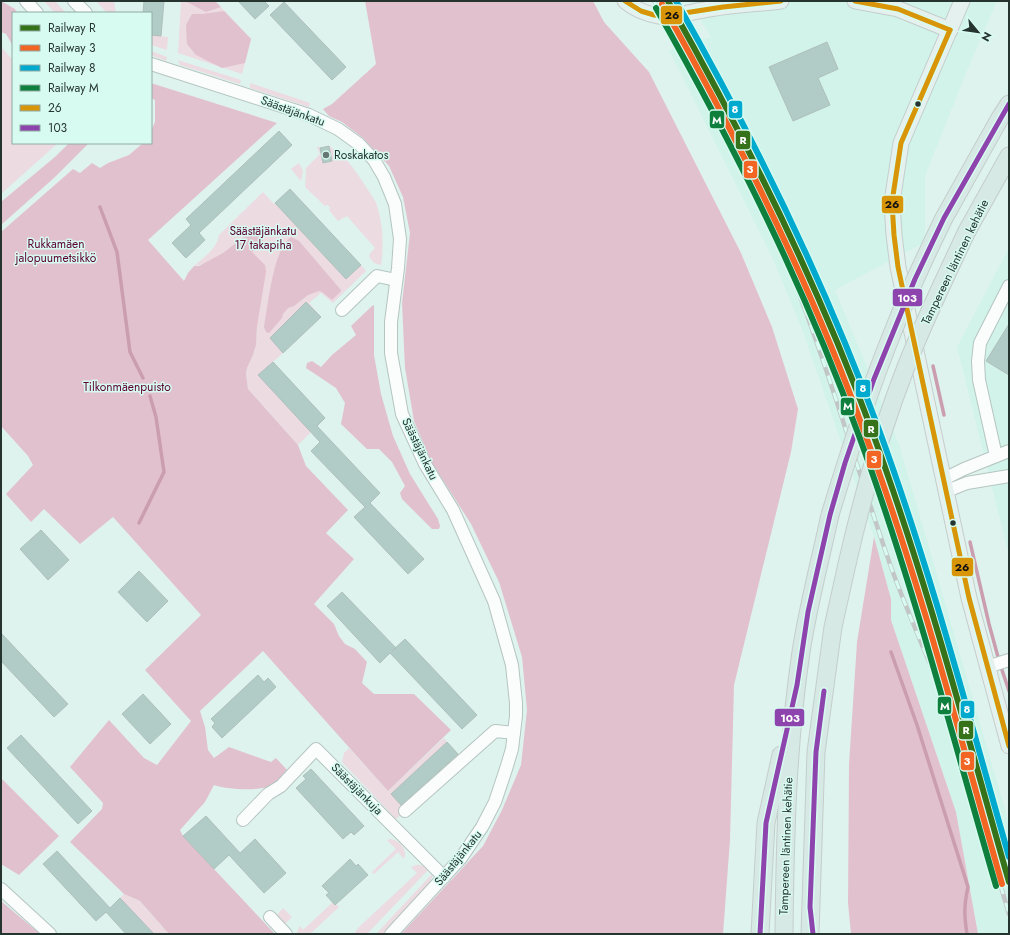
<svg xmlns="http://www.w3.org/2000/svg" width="1010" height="935" font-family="Jost,sans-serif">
<rect width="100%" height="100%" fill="#dff3ee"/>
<g fill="#d1f3ea">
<polygon points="690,1 997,1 966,73 925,176 925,242 835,290 899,444 1009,823 1009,934 978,934 956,812 891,619 891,599 874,537 802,329 772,257 669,50 711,37"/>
<polygon points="1009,248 1009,556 957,347"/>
</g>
<g fill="#ecdbe1">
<polygon points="44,1 55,1 66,13 55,13"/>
<polygon points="96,1 114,1 116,13 107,13"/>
<polygon points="181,1 215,1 251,39 242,74 178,53"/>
<polygon points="151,35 168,37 167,50 151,45"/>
<polygon points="1,47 13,60 13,143 58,143 1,194"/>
<polygon points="151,51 167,57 166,61 151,55"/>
<polygon points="178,60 241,80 240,84 180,65"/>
<polygon points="250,83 310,103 309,107 250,88"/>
<path d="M318 146 320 148 323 163 332 161 329 146C347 157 355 170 366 187 369 192 374 198 376 203 383 222 384 245 381 265 375 264 372 262 369 256L371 252 375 248 347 216 338 221 329 210 330 207 327 205 325 206 305 187 306 168 320 154 317 147Z"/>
<polygon points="299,163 303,171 301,181 291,169"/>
<path d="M263 192 274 204 275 203 346 279 361 265 366 271 333 303 321 293 309 303 321 317 270 338 283 353 258 375 311 432 298 445 248 389 246 374 247 368 253 355 256 345 257 326 236 243C225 252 208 265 194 266 204 257 217 249 219 235Z"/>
<polygon points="444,738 447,742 392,794 405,809 405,811 396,819 342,762 344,753 349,748 388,791"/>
<path d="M391 839C400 841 408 850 404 859L398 852 374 874 372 872 396 849 387 840Z"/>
<polygon points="416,865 421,865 429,869 367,934 354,934 358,928 417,873 411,867"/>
<path d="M433 873C433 886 393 923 383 934H376Z"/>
<polygon points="124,894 140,901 169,934 154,934 120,898"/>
<polygon points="333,902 339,907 310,934 296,934 300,926 303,930"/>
<polygon points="283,908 292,917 285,924 277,915"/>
</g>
<g fill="#e2c1ce">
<polygon points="1,1 15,9 17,13 13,13 13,46 6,34 1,32"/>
<polygon points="187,1 215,1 221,7 206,12 187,2"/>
<polygon points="365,1 593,1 604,22 649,72 741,253 772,327 798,409 791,452 734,685 730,840 723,934 401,934 483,846 502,810 521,765 527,710 522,657 499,582 471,524 431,461 414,421 405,368 402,303 410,233 403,197 389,166 363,138 342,122 329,116 323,109 332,104 376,64"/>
<polygon points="224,11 251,39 245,63 222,68 196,55 187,44 186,25 192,14 202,14"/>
<path d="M151 84H154L277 123 148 240 184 281 188 273 194 266H199L223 253 249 233H259L263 238V243L258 246 252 252 265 265 266 272 257 326 256 345 253 355 247 368 246 374 248 389 298 445 306 466 348 510 326 533 354 559 314 604 334 624 339 636 345 644 355 649 367 662 362 683 374 694H414L451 730 388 791 263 651 200 711 205 727 208 750 214 758 229 747 271 762 276 758 288 771C285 774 282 780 278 783 265 792 228 790 214 785L205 802 180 830 183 836 275 934H169L140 901 124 894 70 842 102 809 103 803 70 767 109 720 144 758 157 765 191 721 145 670 201 615 113 517 80 544 44 509 31 522 6 494 33 465 28 456 1 426V232L73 169 80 173 92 163 100 168 108 163 129 155 143 143H151V131L155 122V100L151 98Z"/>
<polygon points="69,143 89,143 55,177 1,225 1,202 56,156"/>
<path d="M291 237 299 241 341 290V291L332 300 322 292 319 291 308 295 294 306 288 308 283 314 282 318 269 333 266 332 264 327C268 306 273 249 291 237Z"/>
<polygon points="374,305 374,355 381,394 393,436 410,474 438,519 440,526 439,529 432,529 402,499 400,493 405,486 392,462 379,449 367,449 341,424 345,403 336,388 306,368 307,363 312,361 321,367 332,355 356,335 351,326 372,306"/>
<polygon points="874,537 891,599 891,620 956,812 978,934 851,934 848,903 849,764 857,642"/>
<polygon points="1,778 59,836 19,875 1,864"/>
<polygon points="1,901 40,934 1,934"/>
</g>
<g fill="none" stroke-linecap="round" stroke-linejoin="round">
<g stroke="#cb9eaf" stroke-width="3.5">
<polyline points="100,207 117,252 130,352 143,378"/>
<polyline points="933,366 944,415"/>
<polyline points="139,523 164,472 156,417 150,396"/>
<polyline points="970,542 989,624 998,657"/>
<path d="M891 652 917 725 968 887C964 905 964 915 967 934"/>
<polyline points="1002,670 1009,691"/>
</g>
</g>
<g fill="#b1ccc6" stroke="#afbfbb">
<polygon points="144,1 164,1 161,36 151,35 151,13 143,13"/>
<polygon points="238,1 264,1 269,6 255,19"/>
<polygon points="284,2 346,67 332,80 270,15"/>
<polygon points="827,42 838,69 818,78 830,105 793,121 769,67"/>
<polygon points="279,131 292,145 199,233 205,240 186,258 172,243 191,225 186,219"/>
<polygon points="329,146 332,161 323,163 320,148"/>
<polygon points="290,189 361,265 346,279 275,203"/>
<polygon points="306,302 321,317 283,353 270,338"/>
<polygon points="1009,324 1009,375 986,361"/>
<polygon points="273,362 325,418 317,426 380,493 370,503 424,559 408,574 354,517 365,507 311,451 320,442 258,375"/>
<polygon points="41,530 69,560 48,580 20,549"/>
<polygon points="139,571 168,601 147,622 118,592"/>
<polygon points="342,592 396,648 392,651 405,639 477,715 462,729 390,653 380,663 327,606"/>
<polygon points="1,633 68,704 54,717 1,661"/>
<polygon points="258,675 264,682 268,678 276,687 222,738 212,727 215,723 211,719"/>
<polygon points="143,694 171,724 150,744 122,714"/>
<polygon points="21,735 92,811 78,824 7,748"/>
<polygon points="447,742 458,754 401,805 391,794"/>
<polygon points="311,769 364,826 354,835 351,832 343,839 296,788 306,779 303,776"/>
<polygon points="206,816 240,853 255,839 286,873 264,893 229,855 214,869 183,836"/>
<polygon points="57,851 110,908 120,898 154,934 126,934 106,912 96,921 43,864"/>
<polygon points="350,859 356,866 358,864 368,875 335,905 326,895 329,893 322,886"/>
</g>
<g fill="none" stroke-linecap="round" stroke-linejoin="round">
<defs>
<g id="minor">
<polyline points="26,1 37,13"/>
<polyline points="74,1 86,13"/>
<polyline points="151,64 309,115 338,129 359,144 374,160 384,177 395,204 400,239 398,268 391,322 391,353 402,414 425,464 453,510 494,601 512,665 516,703 516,716 512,749 506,769 495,802 482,827 461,858 391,934"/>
<polyline points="342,310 377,276 396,280"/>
<polyline points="996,456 979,380 978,361 980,343 1009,286"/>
<polyline points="944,479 964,469 1009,451"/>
<polyline points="947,491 967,483 1009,476"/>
<polyline points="987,667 1009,660"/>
<polyline points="405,811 495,731 514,733"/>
<polyline points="243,820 268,794 281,786 316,749 444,877"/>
<polyline points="1,889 50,934"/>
<polyline points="270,917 286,934"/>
</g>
<g id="major">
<path d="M625 1C634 9 647 14 659 16 674 18 689 12 704 10 730 5 756 4 781 1"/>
<polyline points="855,1 898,9 950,30"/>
<polyline points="962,1 901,143 892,202 894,235 898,267 969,598 1009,746"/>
</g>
<g id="highway">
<polyline points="944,218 1000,118 1009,104"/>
<polyline points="967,231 1009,156"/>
<polyline points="760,934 766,823 781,755"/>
<path d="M784 934C785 840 787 746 801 652 808 606 820 561 830 515"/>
<polyline points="810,934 816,752 833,627 847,564"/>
</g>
</defs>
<use href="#minor" stroke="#b5c5c0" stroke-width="14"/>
<use href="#major" stroke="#c4cecb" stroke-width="17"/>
<use href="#highway" stroke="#c4cecb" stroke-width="19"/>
<use href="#minor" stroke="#fafdfc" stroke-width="12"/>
<use href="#major" stroke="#e5f1ee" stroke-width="15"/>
<use href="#highway" stroke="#d6e9e5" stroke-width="17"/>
<defs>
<g id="rail">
<path d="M654 1C673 34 693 67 711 100 744 162 773 226 798 291 833 382 859 476 891 567 912 625 939 682 961 740 979 786 993 833 1008 880"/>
<polyline points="958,748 982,822 1009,914"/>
</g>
</defs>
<use href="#rail" stroke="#c2c7c6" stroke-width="4.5"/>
<use href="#rail" stroke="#d7fbf1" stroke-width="3" stroke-dasharray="9" stroke-linecap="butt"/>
<defs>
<g id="highway-bridge">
<path d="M830 515C849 452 869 390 894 329 909 291 926 255 944 218"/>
<path d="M847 564C862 498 881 431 906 367 924 321 946 276 967 231"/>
</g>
</defs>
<use href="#highway-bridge" stroke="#c4cecb" stroke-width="19" stroke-linecap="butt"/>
<use href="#highway-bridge" stroke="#d6e9e5" stroke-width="17"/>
<defs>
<g id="bus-1">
<polyline points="625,1 641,11 654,15 665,16 723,7 781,1"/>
<polyline points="855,1 898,9 950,30"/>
<polyline points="950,30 901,143 892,202 894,235 898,267 969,598 1009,746"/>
</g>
<g id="bus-2">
<polyline points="760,934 766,823 797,685 808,612 830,515 845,463 874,379 915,279 944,218 1009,104"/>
<polyline points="813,934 810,907 816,752 824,691"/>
</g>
</defs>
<use href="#bus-1" stroke="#d7fbf1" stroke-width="8"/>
<use href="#bus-2" stroke="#d7fbf1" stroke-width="8"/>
<use href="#bus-1" stroke="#d89507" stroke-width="5"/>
<use href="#bus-2" stroke="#8e44ad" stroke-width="5"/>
<defs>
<path id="rail-1" d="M668 1C746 139 817 281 872 431 926 578 966 731 1009 882"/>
<path id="rail-2" d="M662 4C740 142 811 284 865 434 920 581 959 733 1002 884"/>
<path id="rail-3" d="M676 1C754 138 823 279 878 427 930 568 968 713 1009 857"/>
<path id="rail-4" d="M656 8C734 146 805 287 859 436 913 583 952 735 996 886"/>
</defs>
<use href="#rail-1" stroke="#d7fbf1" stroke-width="9"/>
<use href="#rail-2" stroke="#d7fbf1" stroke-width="9"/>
<use href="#rail-3" stroke="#d7fbf1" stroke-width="9"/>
<use href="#rail-4" stroke="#d7fbf1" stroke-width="9"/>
<use href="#rail-1" stroke="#357219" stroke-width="6"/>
<use href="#rail-2" stroke="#f26522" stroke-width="6"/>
<use href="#rail-3" stroke="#00a9ce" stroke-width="6"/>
<use href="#rail-4" stroke="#0e7f3c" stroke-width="6"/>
</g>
<g fill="#263430" stroke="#d7fbf1" stroke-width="1.5">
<circle cx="918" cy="104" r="3.5"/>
<circle cx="953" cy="523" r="3.5"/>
</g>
<circle fill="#677772" stroke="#d7fbf1" stroke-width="1.5" cx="326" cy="155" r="4"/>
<g text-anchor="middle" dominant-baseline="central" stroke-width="3" stroke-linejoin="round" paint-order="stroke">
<g font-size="12" fill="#263430" stroke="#d7fbf1">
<text transform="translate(293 111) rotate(20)">Säästäjänkatu</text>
<text transform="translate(955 262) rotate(-64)">Tampereen läntinen kehätie</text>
<text transform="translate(420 449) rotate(64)">Säästäjänkatu</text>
<text transform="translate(357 789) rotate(45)">Säästäjänkuja</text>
<text transform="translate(786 846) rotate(-88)">Tampereen läntinen kehätie</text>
<text transform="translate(458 858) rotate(-51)">Säästäjänkatu</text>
</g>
<g font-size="12" fill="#263430" stroke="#d7fbf1" text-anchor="start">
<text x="334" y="155">Roskakatos</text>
</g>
<g font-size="12" fill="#5d0032" stroke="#d7fbf1">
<text x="263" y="231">Säästäjänkatu<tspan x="263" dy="14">17 takapiha</tspan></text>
<text x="56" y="244">Rukkamäen<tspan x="56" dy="14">jalopuumetsikkö</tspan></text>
<text x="127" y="387">Tilkonmäenpuisto</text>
</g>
</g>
<g stroke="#d7fbf1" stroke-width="1.5">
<rect x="660" y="5" width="23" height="20" rx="4" fill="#d89507"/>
<rect x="728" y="100" width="15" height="19" rx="4" fill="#00a9ce"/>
<rect x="709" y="110" width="16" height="19" rx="4" fill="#0e7f3c"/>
<rect x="735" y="130" width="16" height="20" rx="4" fill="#357219"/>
<rect x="743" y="160" width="15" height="19" rx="4" fill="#f26522"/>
<rect x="881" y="195" width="23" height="19" rx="4" fill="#d89507"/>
<rect x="892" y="288" width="31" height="19" rx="4" fill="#8e44ad"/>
<rect x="855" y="379" width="16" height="19" rx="4" fill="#00a9ce"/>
<rect x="840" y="397" width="15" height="19" rx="4" fill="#0e7f3c"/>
<rect x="863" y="419" width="16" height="19" rx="4" fill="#357219"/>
<rect x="866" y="450" width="16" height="19" rx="4" fill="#f26522"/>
<rect x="951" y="557" width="23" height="20" rx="4" fill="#d89507"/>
<rect x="937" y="696" width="15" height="19" rx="4" fill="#0e7f3c"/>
<rect x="960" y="700" width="15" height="19" rx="4" fill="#00a9ce"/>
<rect x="774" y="708" width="31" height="19" rx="4" fill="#8e44ad"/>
<rect x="958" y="720" width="16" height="20" rx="4" fill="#357219"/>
<rect x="960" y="751" width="15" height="20" rx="4" fill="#f26522"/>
</g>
<g font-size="11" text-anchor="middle" font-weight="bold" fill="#fff">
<text x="735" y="113">8</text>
<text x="717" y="124">M</text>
<text x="743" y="144">R</text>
<text x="750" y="173">3</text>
<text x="907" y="302">103</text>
<text x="863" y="392">8</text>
<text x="848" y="410">M</text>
<text x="871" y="433">R</text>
<text x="874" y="463">3</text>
<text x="945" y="710">M</text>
<text x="967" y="713">8</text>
<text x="790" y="722">103</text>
<text x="966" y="734">R</text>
<text x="967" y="765">3</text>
</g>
<g font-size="11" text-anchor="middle" font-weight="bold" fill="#111">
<text x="672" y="19">26</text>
<text x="892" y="208">26</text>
<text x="962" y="571">26</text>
</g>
<rect width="1010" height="935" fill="none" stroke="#263430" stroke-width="4"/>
<rect x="12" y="12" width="140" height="132" fill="#d7fbf1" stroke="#90aba4"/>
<rect x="20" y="25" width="20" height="6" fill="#357219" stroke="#90aba4"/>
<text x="48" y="32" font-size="12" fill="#263430">Railway R</text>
<rect x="20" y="45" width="20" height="6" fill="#f26522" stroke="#90aba4"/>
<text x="48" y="52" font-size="12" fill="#263430">Railway 3</text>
<rect x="20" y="65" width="20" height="6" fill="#00a9ce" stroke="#90aba4"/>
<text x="48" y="72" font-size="12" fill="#263430">Railway 8</text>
<rect x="20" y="85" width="20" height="6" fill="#0e7f3c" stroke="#90aba4"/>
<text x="48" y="92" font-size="12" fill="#263430">Railway M</text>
<rect x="20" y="105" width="20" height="6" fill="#d89507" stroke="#90aba4"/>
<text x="48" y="112" font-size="12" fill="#263430">26</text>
<rect x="20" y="125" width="20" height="6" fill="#8e44ad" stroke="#90aba4"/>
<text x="48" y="132" font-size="12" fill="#263430">103</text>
<g transform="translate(978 32) rotate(119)" stroke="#d7fbf1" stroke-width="3" paint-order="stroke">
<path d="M0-3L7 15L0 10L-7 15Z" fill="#263430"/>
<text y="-6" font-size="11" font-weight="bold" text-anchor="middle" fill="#263430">N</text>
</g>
</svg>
